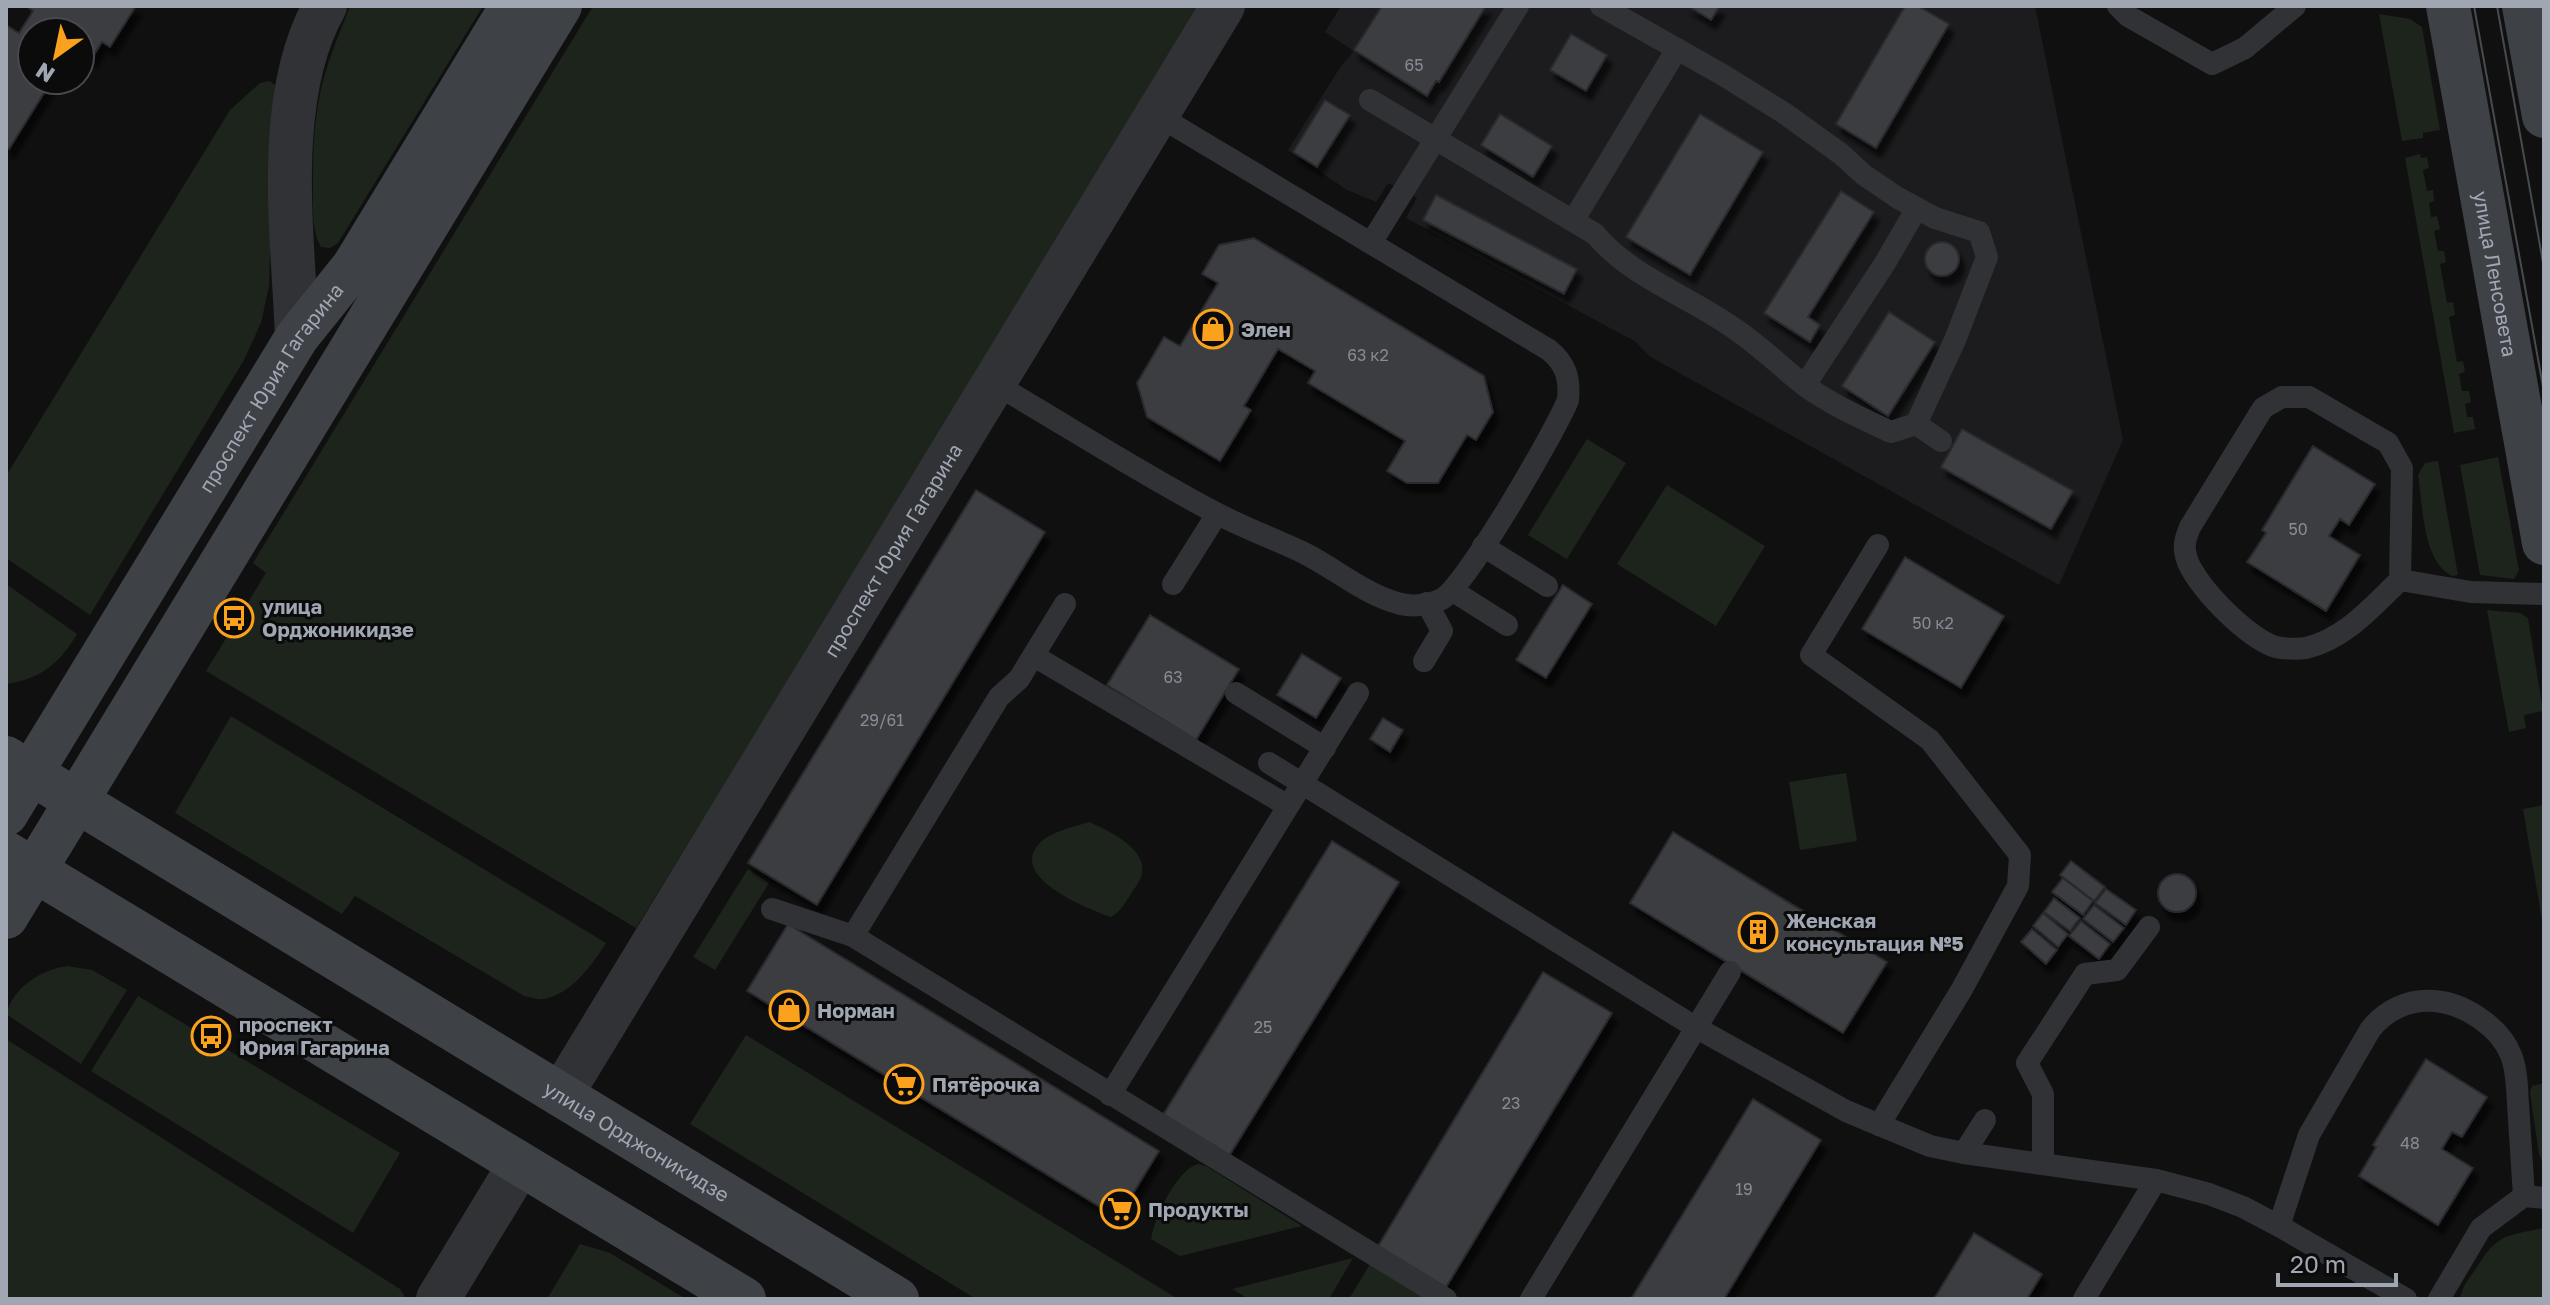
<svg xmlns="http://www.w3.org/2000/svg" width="2550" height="1305" font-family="'Golos Text',sans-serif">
<defs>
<filter id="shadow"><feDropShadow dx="5" dy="9" stdDeviation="2" flood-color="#0009"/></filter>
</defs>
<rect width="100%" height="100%" fill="#101011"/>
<polygon fill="#1c1c1e" points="1341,6 2035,6 2123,440 2059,585 1649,356 1636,342 1406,218 1417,198 1388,183 1376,202 1347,190 1288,150 1341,66 1354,51 1325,32"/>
<g fill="#1c241c">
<path d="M350 6H483L338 243 330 248 321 247C312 232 313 210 313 193 313 160 313 127 320 94 326 64 339 35 350 6Z"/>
<polygon points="593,6 1205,6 636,928 206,671 266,573 253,563"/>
<polygon points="2379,14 2410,19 2422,27 2440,130 2423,133 2423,138 2402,141"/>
<polygon points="270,81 275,85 269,286 261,323 244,360 90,615 6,558 6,476 230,110 260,83"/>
<polygon points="2420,154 2421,158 2427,157 2429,168 2423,170 2427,191 2433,190 2434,201 2429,203 2431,217 2437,216 2440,229 2434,231 2438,251 2444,251 2446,262 2440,264 2447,303 2453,302 2455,315 2449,317 2457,362 2463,361 2465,372 2459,374 2462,391 2469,391 2471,402 2465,404 2467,417 2473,417 2475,429 2454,433 2405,158"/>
<polygon points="1587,439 1626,463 1567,559 1528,535"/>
<polygon points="2498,457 2519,570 2514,579 2480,575 2460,465"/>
<path d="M2438 461 2458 575 2452 576C2422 561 2423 505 2418 475L2425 463Z"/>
<polygon points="1667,485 1765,546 1716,626 1617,564"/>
<path d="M6 584 77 634C60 663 41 679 6 684Z"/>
<polygon points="2487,610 2520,613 2528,618 2543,711 2524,715 2526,728 2509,732"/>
<path d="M231 716 606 943C592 965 571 995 543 999 537 1000 530 997 524 996L355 896 342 914 175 813Z"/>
<polygon points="1846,773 1857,841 1800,850 1789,782"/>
<polygon points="2544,805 2544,931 2523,809"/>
<path d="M1089 822C1108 830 1151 850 1141 877 1139 883 1134 889 1131 894 1125 903 1121 911 1111 917 1087 909 1002 875 1043 840 1056 830 1074 827 1089 822Z"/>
<polygon points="748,869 769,883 715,970 693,957"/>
<path d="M67 966 92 970 127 990 81 1064 6 1014C14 987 40 970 67 966Z"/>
<polygon points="138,996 400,1153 353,1233 91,1071"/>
<polygon points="746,1035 1178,1299 976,1299 690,1124"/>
<polygon points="6,1039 400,1289 406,1299 6,1299"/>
<polygon points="2544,1083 2544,1166 2539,1154 2530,1092 2532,1086"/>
<path d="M1198 1164 1206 1166 1302 1226 1180 1256 1151 1239C1154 1218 1177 1169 1198 1164Z"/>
<path d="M2544 1228V1299H2460C2462 1288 2468 1279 2475 1270 2497 1234 2504 1236 2544 1228Z"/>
<polygon points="580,1244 610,1253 686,1299 547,1299"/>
<polygon points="1353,1258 1329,1299 1249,1299 1232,1289"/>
<polygon points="1370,1264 1429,1299 1349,1299"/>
</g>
<g fill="#3b3d41" stroke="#292a2d" stroke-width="2" filter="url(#shadow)">
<polygon points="26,6 136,6 110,47 102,42 92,58 80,51 80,32 32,32 32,80 41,80 49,85 9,149 6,148 6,25 19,33 33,11"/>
<polygon points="1382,6 1486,6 1439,82 1436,81 1427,96 1354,50"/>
<polygon points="1688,6 1720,6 1711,20"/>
<polygon points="1905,6 1918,6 1949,24 1876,148 1836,124"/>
<polygon points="1571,34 1607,55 1586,91 1550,70"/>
<polygon points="1325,100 1350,115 1317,167 1293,152"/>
<polygon points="1500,114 1552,146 1533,177 1481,145"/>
<polygon points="1700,114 1763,152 1690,275 1626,237"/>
<polygon points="1841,191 1874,212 1808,317 1820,325 1810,342 1764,313"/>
<polygon points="1436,195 1577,269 1564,294 1423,220"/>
<polygon points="1254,238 1484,376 1493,412 1476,440 1467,435 1438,483 1407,483 1387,471 1405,441 1308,383 1315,371 1278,349 1244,406 1251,410 1220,461 1147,417 1137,383 1164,337 1180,346 1218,283 1202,274 1219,245"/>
<circle cx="1942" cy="259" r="17"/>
<polygon points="1889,312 1935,342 1888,416 1842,386"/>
<polygon points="1962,429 2073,491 2051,529 1941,467"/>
<polygon points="2313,446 2375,484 2349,525 2340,519 2329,536 2360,555 2326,611 2247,562 2266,533 2262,530"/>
<polygon points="976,490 1045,532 817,905 748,863"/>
<polygon points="1905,557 2004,616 1961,688 1862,629"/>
<polygon points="1563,585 1592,604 1546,678 1516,660"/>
<polygon points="1150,615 1239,669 1196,740 1107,685"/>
<polygon points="1302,654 1341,678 1316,718 1277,695"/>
<polygon points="1383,718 1403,730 1390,752 1370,739"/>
<polygon points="1673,832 1887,962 1843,1033 1630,903"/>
<polygon points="1332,841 1399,882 1229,1156 1163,1115"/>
<polygon points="2071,861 2105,887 2094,901 2060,875"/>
<circle cx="2177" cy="893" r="19"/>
<polygon points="2063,878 2093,901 2083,915 2052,892"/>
<polygon points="2106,889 2136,910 2126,925 2095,903"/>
<polygon points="2054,898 2080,918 2070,931 2044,912"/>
<polygon points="2094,905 2124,928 2113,942 2083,919"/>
<polygon points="2043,913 2068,934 2058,947 2033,926"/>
<polygon points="2081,921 2110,944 2099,959 2069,936"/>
<polygon points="788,924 1159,1151 1118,1218 747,991"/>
<polygon points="2032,929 2057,950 2046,964 2021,942"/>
<polygon points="1543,972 1612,1013 1445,1289 1377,1248"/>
<polygon points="2426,1059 2487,1097 2462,1137 2452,1132 2442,1149 2473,1168 2438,1225 2359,1176 2376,1147 2373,1145"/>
<polygon points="1753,1099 1821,1140 1724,1299 1631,1299"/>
<polygon points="1974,1233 2042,1274 2027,1299 1934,1299"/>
</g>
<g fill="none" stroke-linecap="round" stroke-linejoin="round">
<g stroke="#303236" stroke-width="22">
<polyline points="2118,6 2128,16 2212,64 2245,48 2295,6"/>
<path d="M1370 100 1595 234C1632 278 1687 295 1732 327 1758 344 1780 366 1804 385 1830 404 1861 418 1891 432L1916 424 1955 340 1987 257 1979 232 1935 218 1898 198 1864 175 1841 154 1784 113 1723 75 1601 6"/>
<polyline points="1573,221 1677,49"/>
<polyline points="1371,243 1518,6"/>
<path d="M995 384C1069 427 1140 473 1216 513 1244 528 1275 539 1304 553 1336 569 1365 595 1401 604 1413 607 1430 605 1442 599 1466 586 1555 432 1568 400 1570 378 1566 364 1549 350L1157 115"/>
<polyline points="1805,385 1885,263 1917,208"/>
<path d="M2282 397H2309L2388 443 2402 468 2400 580C2373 606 2345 639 2306 648 2298 649 2284 649 2276 647 2249 640 2192 583 2186 556 2183 545 2186 537 2190 527L2263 408Z"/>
<polyline points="1916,424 1941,441"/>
<polyline points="1878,545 1811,655 1930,740 2020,855 2018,886 1962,989 1879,1125"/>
<polyline points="1483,546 1547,586"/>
<polyline points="2400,580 2471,592 2544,594"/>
<polyline points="1173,584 1217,514"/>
<polyline points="1453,591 1507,625"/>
<polyline points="1034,656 1288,806"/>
<polyline points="1424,661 1442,631 1427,603"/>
<polyline points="1236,693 1325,748"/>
<polyline points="1269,763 1695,1027 1846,1111 1930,1146 1964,1153 2156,1180 2209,1194 2243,1207 2279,1226 2406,1299"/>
<polyline points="772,909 853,936 1446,1299"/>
<polyline points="853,936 999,697 1019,679 1065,604"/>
<polyline points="1110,1095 1358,693"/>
<polyline points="1964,1153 1985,1120"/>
<polyline points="2043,1164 2043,1094 2027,1063 2085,974 2117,970 2149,927"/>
<path d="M2279 1226 2309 1135 2370 1030C2385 1010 2409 999 2434 1001 2464 1003 2500 1027 2511 1055 2517 1070 2517 1088 2518 1104 2520 1135 2522 1165 2524 1196"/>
<polyline points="1531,1299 1730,972"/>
<polyline points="2084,1299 2156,1180"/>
<polyline points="2439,1299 2481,1228 2524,1196 2544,1198"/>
</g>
<g stroke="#303236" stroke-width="44">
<path d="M297 337C293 234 273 98 325 6"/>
<path id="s1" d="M561 1095 1223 6"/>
<polyline points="438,1299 520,1164"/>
</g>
<g stroke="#3e4146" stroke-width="44">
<path id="s2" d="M2448 6 2544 543"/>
<polyline points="2524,6 2544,116"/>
<path id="s3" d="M6 758 897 1299"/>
<path id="s4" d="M6 814 297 337 354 266 512 6"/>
<polyline points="6,853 744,1299"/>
<polyline points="6,917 560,6"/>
</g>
<g stroke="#474a4f" stroke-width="2">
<polyline points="2474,6 2544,392"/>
<polyline points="2497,6 2544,268"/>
</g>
</g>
<defs>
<symbol id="shop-ring" viewBox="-11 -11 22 22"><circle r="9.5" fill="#0b0b0c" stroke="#fca11c" stroke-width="1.5"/><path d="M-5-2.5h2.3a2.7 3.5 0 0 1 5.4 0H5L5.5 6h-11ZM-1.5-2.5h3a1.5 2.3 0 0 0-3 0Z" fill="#fca11c"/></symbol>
<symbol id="bus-ring" viewBox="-11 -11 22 22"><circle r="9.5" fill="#0b0b0c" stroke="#fca11c" stroke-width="1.5"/><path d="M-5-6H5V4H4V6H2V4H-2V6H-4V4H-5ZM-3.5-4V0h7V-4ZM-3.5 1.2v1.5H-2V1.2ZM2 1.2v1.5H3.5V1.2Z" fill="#fca11c"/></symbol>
<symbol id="building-ring" viewBox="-11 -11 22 22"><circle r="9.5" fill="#0b0b0c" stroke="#fca11c" stroke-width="1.5"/><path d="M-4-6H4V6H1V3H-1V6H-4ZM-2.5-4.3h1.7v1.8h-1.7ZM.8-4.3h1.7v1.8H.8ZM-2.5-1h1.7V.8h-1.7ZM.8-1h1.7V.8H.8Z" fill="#fca11c"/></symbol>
<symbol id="supermarket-ring" viewBox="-11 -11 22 22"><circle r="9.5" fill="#0b0b0c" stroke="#fca11c" stroke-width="1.5"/><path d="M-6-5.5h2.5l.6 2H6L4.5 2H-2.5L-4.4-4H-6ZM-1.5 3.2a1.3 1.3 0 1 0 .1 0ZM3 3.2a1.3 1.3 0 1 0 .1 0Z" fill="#fca11c"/></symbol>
</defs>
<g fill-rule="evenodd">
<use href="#shop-ring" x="1191" y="307" width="44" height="44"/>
<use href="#bus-ring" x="212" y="596" width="44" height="44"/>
<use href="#building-ring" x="1736" y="910" width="44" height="44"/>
<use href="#shop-ring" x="767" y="988" width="44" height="44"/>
<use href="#bus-ring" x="189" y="1014" width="44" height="44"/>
<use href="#supermarket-ring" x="882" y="1062" width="44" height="44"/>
<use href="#supermarket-ring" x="1098" y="1187" width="44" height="44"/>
</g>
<g text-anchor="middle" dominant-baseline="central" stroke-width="6" stroke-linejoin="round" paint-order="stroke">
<g font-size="16" fill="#878c96">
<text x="1414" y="65">65</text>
<text x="1368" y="355">63 к2</text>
<text x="2298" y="529">50</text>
<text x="1933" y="623">50 к2</text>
<text x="1173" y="677">63</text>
<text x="882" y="720">29/61</text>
<text x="1263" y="1027">25</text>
<text x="1511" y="1103">23</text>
<text x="2410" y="1143">48</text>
<text x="1744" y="1189">19</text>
</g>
<g font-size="20" fill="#a0a7b3" stroke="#0b0b0c">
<text stroke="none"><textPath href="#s2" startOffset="272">улица Ленсовета</textPath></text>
<text stroke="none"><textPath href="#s4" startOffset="502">проспект Юрия Гагарина</textPath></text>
<text stroke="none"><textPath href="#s1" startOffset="638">проспект Юрия Гагарина</textPath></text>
<text stroke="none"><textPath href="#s3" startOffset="738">улица Орджоникидзе</textPath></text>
</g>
<g font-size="20" font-weight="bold" fill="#a0a7b3" stroke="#0b0b0c" text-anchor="start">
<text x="1241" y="329">Элен</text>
<text x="262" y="606">улица<tspan x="262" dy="23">Орджоникидзе</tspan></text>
<text x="1786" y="920">Женская<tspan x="1786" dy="23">консультация №5</tspan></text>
<text x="817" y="1010">Норман</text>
<text x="239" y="1024">проспект<tspan x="239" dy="23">Юрия Гагарина</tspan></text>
<text x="932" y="1084">Пятёрочка</text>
<text x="1148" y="1209">Продукты</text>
</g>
</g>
<rect width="2550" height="1305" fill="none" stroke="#a0a7b3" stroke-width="16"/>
<g transform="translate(56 56) rotate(213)"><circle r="38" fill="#0b0b0c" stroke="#47494f" stroke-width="2"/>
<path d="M0-6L14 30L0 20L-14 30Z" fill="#fca11c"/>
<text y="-12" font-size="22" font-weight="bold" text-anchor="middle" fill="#a0a7b3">N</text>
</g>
<path d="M2278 1273v12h118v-12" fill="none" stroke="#a0a7b3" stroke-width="4"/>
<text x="2290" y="1273" font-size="24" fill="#a0a7b3" stroke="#0b0b0c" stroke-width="6" paint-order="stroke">20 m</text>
</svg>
